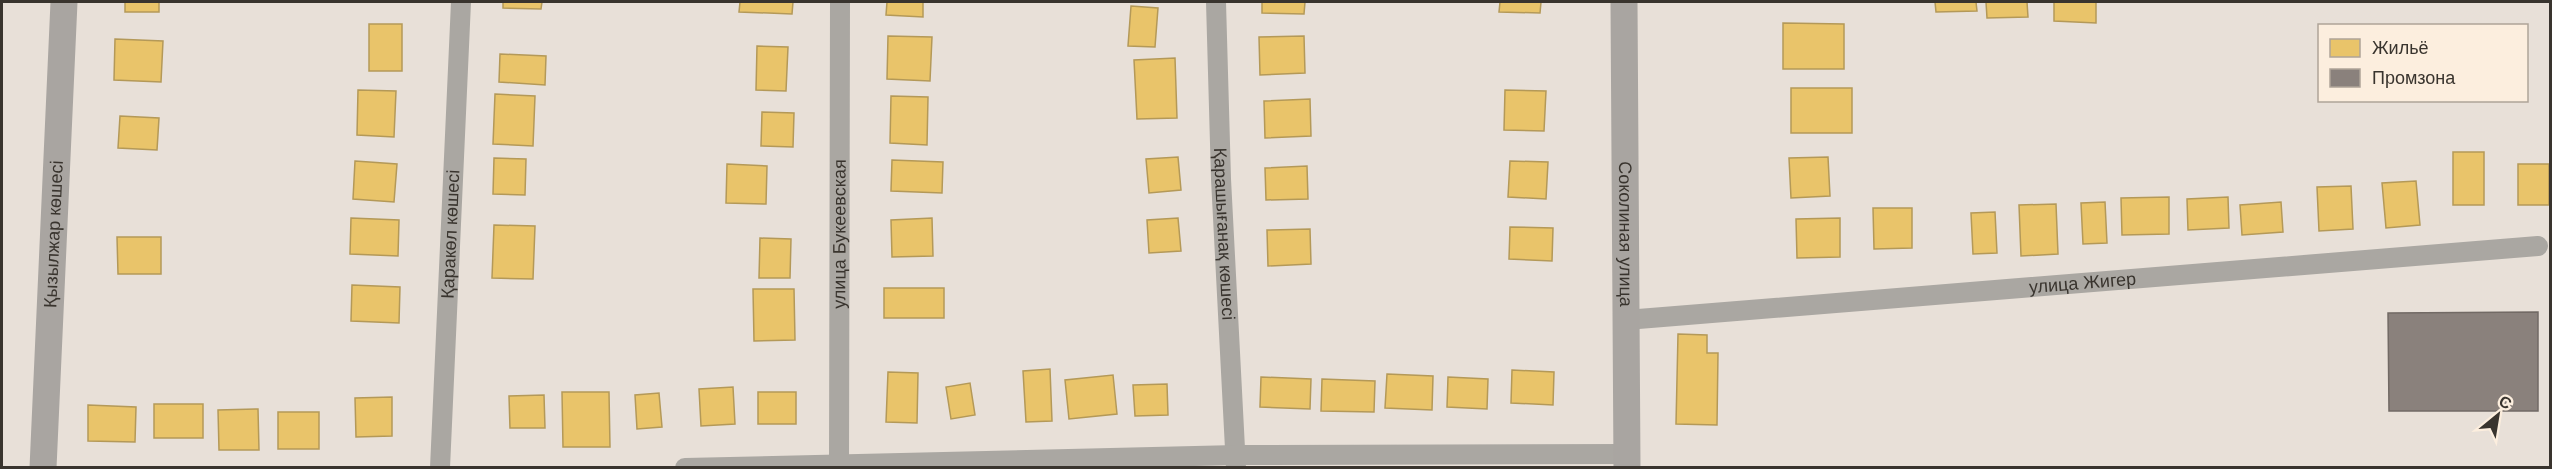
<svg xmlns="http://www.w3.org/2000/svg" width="2552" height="469" font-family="Helvetica,sans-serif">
<rect width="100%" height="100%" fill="#e8e0d8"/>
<g fill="#e9c46a" stroke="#b49958" stroke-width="1.5">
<rect x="125" y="2" width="34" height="10"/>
<polygon points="503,2 542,2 541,9 503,8"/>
<polygon points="740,2 793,2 792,14 739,12"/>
<polygon points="887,2 923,2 923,17 886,15"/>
<polygon points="1262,2 1305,2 1304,14 1262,13"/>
<polygon points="1500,2 1541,2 1540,13 1499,12"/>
<polygon points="1935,2 1976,2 1977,11 1936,12"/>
<polygon points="1986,2 2027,2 2028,17 1987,18"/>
<polygon points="2054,2 2096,2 2096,23 2054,21"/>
<polygon points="1131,6 1158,8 1155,47 1128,46"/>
<polygon points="1783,23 1844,24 1844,69 1783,69"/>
<rect x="369" y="24" width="33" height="47"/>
<polygon points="888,36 932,37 930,81 887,79"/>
<polygon points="1304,36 1305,73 1260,75 1259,37"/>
<polygon points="115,39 163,41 161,82 114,80"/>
<polygon points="757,46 788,47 786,91 756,90"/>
<polygon points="500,54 546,56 545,85 499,82"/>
<polygon points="1175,58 1177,118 1137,119 1134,60"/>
<rect x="1791" y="88" width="61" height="45"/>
<polygon points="358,90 396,91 394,137 357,135"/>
<polygon points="1505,90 1546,91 1544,131 1504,130"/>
<polygon points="495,94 535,96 533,146 493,144"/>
<polygon points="891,96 928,97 927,145 890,143"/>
<polygon points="1310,99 1311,136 1265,138 1264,101"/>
<polygon points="762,112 794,113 793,147 761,146"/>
<polygon points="120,116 159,118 157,150 118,148"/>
<rect x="2453" y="152" width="31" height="53"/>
<polygon points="1178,157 1181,190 1149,193 1146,159"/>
<polygon points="1828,157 1830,196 1791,198 1789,158"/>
<polygon points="494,158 526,159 525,195 493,194"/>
<polygon points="892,160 943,162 942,193 891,191"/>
<polygon points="355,161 397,164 394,202 353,199"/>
<polygon points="1510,161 1548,162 1546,199 1508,197"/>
<polygon points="727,164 767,166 766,204 726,203"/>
<rect x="2518" y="164" width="31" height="41"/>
<polygon points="1307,166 1308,199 1266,200 1265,168"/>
<polygon points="2416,181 2420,225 2386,228 2382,183"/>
<polygon points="2351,186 2353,229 2319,231 2317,187"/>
<polygon points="2169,197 2169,234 2122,235 2121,198"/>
<polygon points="2228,197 2229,228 2188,230 2187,199"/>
<polygon points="2105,202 2107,243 2083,244 2081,203"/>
<polygon points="2281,202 2283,232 2242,235 2240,205"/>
<polygon points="2056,204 2058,254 2021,256 2019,205"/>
<polygon points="1873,208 1912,208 1912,248 1874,249"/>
<polygon points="1995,212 1997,253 1973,254 1971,213"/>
<polygon points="351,218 399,220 398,256 350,254"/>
<polygon points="932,218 933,256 892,257 891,220"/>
<polygon points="1178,218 1181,251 1149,253 1147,220"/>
<polygon points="1840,218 1840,257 1797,258 1796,219"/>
<polygon points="494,225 535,226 533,279 492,278"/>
<polygon points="1510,227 1553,228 1552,261 1509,259"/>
<polygon points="1310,229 1311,264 1268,266 1267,230"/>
<polygon points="117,237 161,237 161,274 118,274"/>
<polygon points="760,238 791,239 790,278 759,278"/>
<polygon points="352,285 400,287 399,323 351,321"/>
<rect x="884" y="288" width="60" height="30"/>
<polygon points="753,289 794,289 795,340 754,341"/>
<polygon points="1678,334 1707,335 1707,353 1718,353 1717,425 1676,424"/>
<polygon points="1050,369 1052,421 1026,422 1023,371"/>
<polygon points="1512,370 1554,372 1553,405 1511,403"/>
<polygon points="888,372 918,373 917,423 886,422"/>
<polygon points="1387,374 1433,376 1432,410 1385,408"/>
<polygon points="1113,375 1117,414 1069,419 1065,380"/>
<polygon points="1261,377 1311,379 1310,409 1260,407"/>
<polygon points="1448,377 1488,379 1487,409 1447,407"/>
<polygon points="1322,379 1375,381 1374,412 1321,411"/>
<polygon points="970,383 975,415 951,419 946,387"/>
<polygon points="1167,384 1168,415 1135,416 1133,385"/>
<polygon points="733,387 735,424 701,426 699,389"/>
<polygon points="562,392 609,392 610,447 563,447"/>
<rect x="758" y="392" width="38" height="32"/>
<polygon points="659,393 662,427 637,429 635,395"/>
<polygon points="544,395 545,428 510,428 509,396"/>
<polygon points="392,397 392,436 356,437 355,398"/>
<rect x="154" y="404" width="49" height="34"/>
<polygon points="88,405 136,407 135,442 88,441"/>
<polygon points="258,409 259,450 219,450 218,410"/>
<rect x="278" y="412" width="41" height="37"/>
</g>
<polygon fill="#8a817c" stroke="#726a65" stroke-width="1.5" points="2538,312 2538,411 2389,411 2388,313"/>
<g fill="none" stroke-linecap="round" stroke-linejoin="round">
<g stroke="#aaa7a2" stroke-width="20">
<path id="s1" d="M1216 2 1221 179 1236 468"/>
<path id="s2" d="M1626 320 2538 246"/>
<path id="s3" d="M440 468 461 2"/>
<polyline points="685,468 1237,455 1627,454"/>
<path id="s4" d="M839 468 840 2"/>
</g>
<g stroke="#a9a5a1" stroke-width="27">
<path id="s5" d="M1624 2 1627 468"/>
<path id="s6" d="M43 468 64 2"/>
</g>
</g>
<g text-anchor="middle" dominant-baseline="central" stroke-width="6" stroke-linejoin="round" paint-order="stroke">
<g font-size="18" fill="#39342e" stroke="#fceede">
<text stroke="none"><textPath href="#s6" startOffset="234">Қызылжар көшесі</textPath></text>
<text stroke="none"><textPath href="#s4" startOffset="234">улица Букеевская</textPath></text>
<text stroke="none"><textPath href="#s5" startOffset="232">Соколиная улица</textPath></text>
<text stroke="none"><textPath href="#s3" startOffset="234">Қаракөл көшесі</textPath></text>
<text stroke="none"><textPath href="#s1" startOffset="232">Қарашығанақ көшесі</textPath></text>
<text stroke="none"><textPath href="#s2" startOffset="458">улица Жигер</textPath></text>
</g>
</g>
<rect width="2552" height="469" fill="none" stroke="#39342e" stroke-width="6"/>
<rect x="2318" y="24" width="210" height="78" fill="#fceede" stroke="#aea498" stroke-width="1.5"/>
<rect x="2330" y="39" width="30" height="18" fill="#e9c46a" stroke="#aea498" stroke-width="1.5"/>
<text x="2372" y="54" font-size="18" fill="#39342e">Жильё</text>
<rect x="2330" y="69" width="30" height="18" fill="#8a817c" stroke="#aea498" stroke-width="1.5"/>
<text x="2372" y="84" font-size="18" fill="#39342e">Промзона</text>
<g transform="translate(2498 415) rotate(30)" stroke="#fceede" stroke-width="4.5" paint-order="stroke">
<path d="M0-4.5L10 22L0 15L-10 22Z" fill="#39342e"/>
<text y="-9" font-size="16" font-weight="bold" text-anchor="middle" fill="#39342e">С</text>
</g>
</svg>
